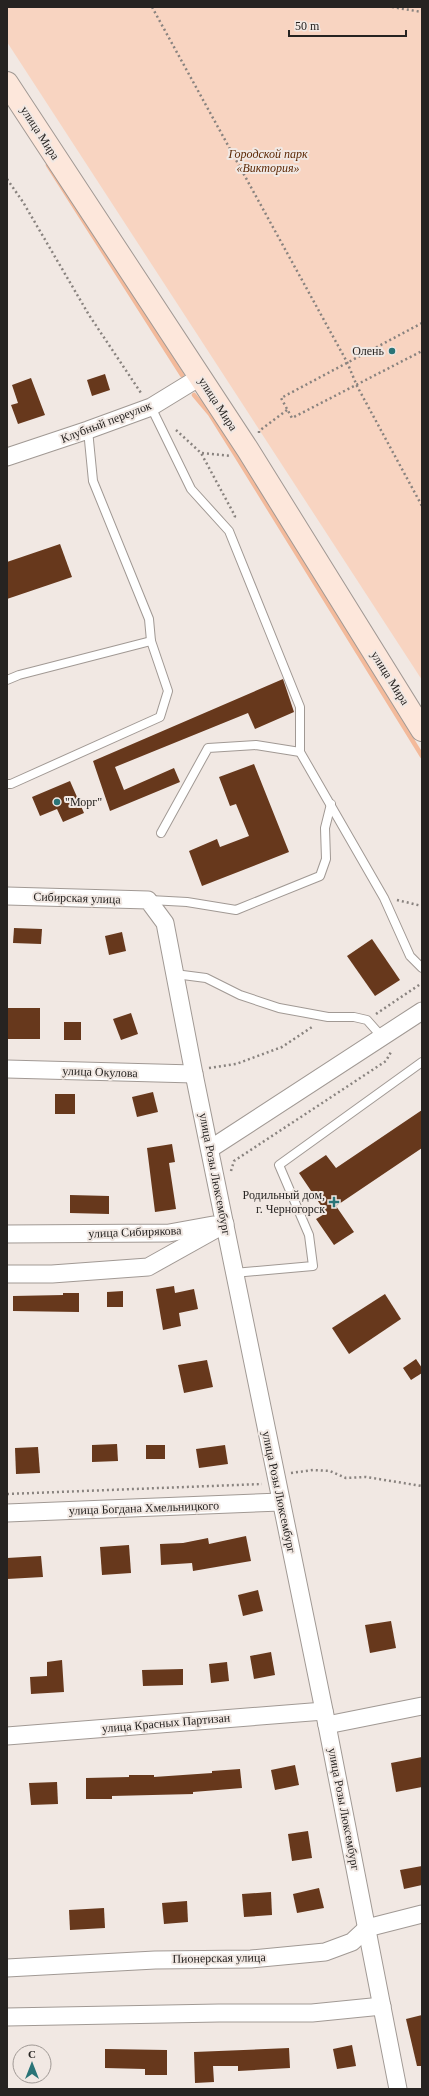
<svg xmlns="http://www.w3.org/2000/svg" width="429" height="2096" font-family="Georgia,serif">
<rect width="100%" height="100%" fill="#f1e8e3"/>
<polygon fill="#f8d4c1" points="7,7 422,7 422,680 7,42"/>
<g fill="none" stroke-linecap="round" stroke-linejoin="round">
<g stroke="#f3ba9b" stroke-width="4.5">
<polyline points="48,165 182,375"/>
<polyline points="194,395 210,414 237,457 422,756"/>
</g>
</g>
<g fill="#67381c">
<polygon points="105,374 110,390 92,396 87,380"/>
<polygon points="31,378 45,415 18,424 11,405 18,403 12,385"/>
<polygon points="60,544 72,577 7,599 7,562"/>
<polygon points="283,679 294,712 255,729 248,713 115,767 124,790 174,768 180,782 110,811 93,761"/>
<polygon points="254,764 289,852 202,886 189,851 217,839 220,847 249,836 236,804 230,806 219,777"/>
<polygon points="70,781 84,813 63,822 57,809 40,816 32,797"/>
<polygon points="14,928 42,929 41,944 13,943"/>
<polygon points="122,932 126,951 109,955 105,936"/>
<polygon points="372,939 400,980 375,996 347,956"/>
<rect x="7" y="1008" width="33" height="31"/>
<polygon points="131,1013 138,1034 121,1040 113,1019"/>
<rect x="64" y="1022" width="17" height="18"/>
<polygon points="153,1092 158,1112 137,1117 132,1097"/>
<rect x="55" y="1094" width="20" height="20"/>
<polygon points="422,1110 422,1148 336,1206 354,1232 334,1245 316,1219 326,1213 299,1173 326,1155 336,1168"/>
<polygon points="172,1144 175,1162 169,1163 176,1209 155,1212 147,1148"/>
<polygon points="70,1195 109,1196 109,1214 70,1213"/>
<polygon points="174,1286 175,1293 194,1289 198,1309 179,1313 181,1326 163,1330 156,1289"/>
<polygon points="123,1291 123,1307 107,1307 107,1292"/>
<polygon points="63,1293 79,1293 79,1312 13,1311 13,1296 63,1295"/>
<polygon points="385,1294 401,1319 349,1354 332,1328"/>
<polygon points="416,1359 422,1368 422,1373 411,1380 403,1368"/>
<polygon points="207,1360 213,1387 184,1393 178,1365"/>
<polygon points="117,1444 118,1461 92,1462 92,1445"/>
<rect x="146" y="1445" width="19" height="14"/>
<polygon points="225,1445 228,1464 199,1468 196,1449"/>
<polygon points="38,1447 40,1473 16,1474 15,1448"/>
<polygon points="246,1536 251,1561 193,1571 192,1563 161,1565 160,1544 183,1543 208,1538 209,1544"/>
<polygon points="129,1545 131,1573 102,1575 100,1547"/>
<polygon points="41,1556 43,1577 7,1579 7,1558"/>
<polygon points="258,1590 263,1611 243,1616 238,1595"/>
<polygon points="391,1621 396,1648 370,1653 365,1625"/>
<polygon points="271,1652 275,1675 254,1679 250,1656"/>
<polygon points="62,1660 64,1692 31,1694 30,1677 47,1676 47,1662"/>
<polygon points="227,1662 229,1681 211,1683 209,1664"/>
<polygon points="183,1669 183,1685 143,1686 142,1670"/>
<polygon points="422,1757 422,1787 396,1792 391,1763"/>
<polygon points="295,1765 299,1785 275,1790 271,1770"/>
<polygon points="240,1769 242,1788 193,1792 193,1794 112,1796 112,1799 86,1799 86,1778 129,1777 129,1775 154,1775 154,1777 212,1773 212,1771"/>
<polygon points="57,1782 58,1804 31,1805 29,1783"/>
<polygon points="308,1831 312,1858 292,1861 288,1834"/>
<polygon points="422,1866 422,1885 404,1889 400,1870"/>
<polygon points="319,1888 324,1908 297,1913 293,1894"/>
<polygon points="271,1892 272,1915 244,1917 242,1894"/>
<polygon points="187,1901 188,1922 164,1924 162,1903"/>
<polygon points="104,1908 105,1928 70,1930 69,1910"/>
<polygon points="422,2015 422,2066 417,2066 406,2019"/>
<polygon points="352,2045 356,2066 337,2069 333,2049"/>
<polygon points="289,2048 290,2068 238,2071 238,2066 213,2066 214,2082 195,2083 194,2052"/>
<polygon points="105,2049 167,2050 167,2075 145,2075 145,2069 105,2068"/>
</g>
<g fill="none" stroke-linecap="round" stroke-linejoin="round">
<defs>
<g id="lane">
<polyline points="151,407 191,489 229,531 300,707 300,752 384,898 410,956 422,968"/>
<polyline points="7,680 19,675 151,641"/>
<polyline points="7,784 11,784 160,717 168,691 151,641 149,619 93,481 88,430"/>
<polyline points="161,833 208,748 256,745 300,752"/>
<polyline points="150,900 187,902 236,910 320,876 326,859 325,828 331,804"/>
<polyline points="175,974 206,978 240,995 279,1008 328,1017 354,1017 367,1020 382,1037"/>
<polyline points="234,1273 313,1266 309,1235 279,1165 422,1062"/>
</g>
<g id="street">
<polyline points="7,457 88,430 151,407 200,377"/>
<polyline points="7,896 148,900 165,923 194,1074 327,1725 398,2089"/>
<polyline points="7,1069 194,1074"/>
<polyline points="210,1149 422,1011"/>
<polyline points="7,1234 169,1233 213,1225"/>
<polyline points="7,1274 52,1274 148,1267 225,1224"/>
<polyline points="7,1513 281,1502"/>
<polyline points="327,1725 422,1706"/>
<polyline points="7,1736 324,1711"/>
<polyline points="7,1968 155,1960 251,1959 325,1952 352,1942 367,1928 422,1914"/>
<polyline points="7,2017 219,2013 312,2013 382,2006"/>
</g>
<polyline id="secondary" points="7,83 248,450 422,730"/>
</defs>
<use href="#lane" stroke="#a19994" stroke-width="10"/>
<use href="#street" stroke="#a19994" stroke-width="19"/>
<use href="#secondary" stroke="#a19994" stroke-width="24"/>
<g stroke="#89837f" stroke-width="2.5" stroke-dasharray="2 3" stroke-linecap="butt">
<polyline points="152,7 347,362 357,386 422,506"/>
<polyline points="392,7 422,12"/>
<polyline points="7,179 23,202 89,315 141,393"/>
<polyline points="422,323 281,398 292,418 422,351"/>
<polyline points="176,430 201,453 235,516 234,519"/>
<polyline points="259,433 259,431 287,410"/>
<polyline points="202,453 231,456"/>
<polyline points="397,900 422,906"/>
<polyline points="376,1014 422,983"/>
<polyline points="209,1068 236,1064 282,1047 312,1027"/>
<polyline points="231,1171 234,1161 386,1061 392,1050"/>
<polyline points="291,1473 313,1470 330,1471 346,1478 366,1477 422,1486"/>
<polyline points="7,1494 262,1484"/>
</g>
<use href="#lane" stroke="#fff" stroke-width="8"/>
<use href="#street" stroke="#fff" stroke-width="17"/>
<use href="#secondary" stroke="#fde7db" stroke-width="22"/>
</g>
<g fill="#2a7477" stroke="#f1e8e3" stroke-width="1.5">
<circle cx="392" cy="351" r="4"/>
<circle cx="57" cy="802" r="4"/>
<path d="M332 1196h4v4h4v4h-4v4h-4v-4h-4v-4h4z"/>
</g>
<g text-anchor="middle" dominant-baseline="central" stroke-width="4" stroke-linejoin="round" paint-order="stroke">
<g font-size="12" fill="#262321" stroke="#f1e8e3">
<text transform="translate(40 133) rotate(57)">улица Мира</text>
<text transform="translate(218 404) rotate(57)">улица Мира</text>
<text transform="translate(106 422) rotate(-21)">Клубный переулок</text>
<text transform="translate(390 678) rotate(58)">улица Мира</text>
<text transform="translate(77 898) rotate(2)">Сибирская улица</text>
<text transform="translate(100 1072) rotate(2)">улица Окулова</text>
<text transform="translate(215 1174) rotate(79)">улица Розы Люксембург</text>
<text transform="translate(135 1232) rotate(-2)">улица Сибирякова</text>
<text transform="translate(279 1492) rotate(78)">улица Розы Люксембург</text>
<text transform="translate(144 1508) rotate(-2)">улица Богдана Хмельницкого</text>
<text transform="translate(166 1723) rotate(-5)">улица Красных Партизан</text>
<text transform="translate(344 1809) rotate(79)">улица Розы Люксембург</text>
<text transform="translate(219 1958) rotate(-1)">Пионерская улица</text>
</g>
<g font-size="12" font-style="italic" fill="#5d2a07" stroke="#f1e8e3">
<text x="268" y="154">Городской парк<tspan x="268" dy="14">«Виктория»</tspan></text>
</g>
<g font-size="12" fill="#262321" stroke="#f1e8e3" text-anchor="end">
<text x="384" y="351">Олень</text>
<text x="65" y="802" text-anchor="start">"Морг"</text>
<text x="325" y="1195">Родильный дом,<tspan x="325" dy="14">г. Черногорск</tspan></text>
</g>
</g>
<rect width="429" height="2096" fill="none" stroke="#262321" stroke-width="16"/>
<g transform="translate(32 2064)"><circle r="19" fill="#f1e8e3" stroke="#a09995"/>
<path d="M0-3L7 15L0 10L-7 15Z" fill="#2a7477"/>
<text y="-6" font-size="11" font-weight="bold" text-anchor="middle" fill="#262321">С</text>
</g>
<path d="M289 30v6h117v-6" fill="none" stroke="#262321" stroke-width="2"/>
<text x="295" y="30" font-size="12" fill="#262321" stroke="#f1e8e3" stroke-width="3" paint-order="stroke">50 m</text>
</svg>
